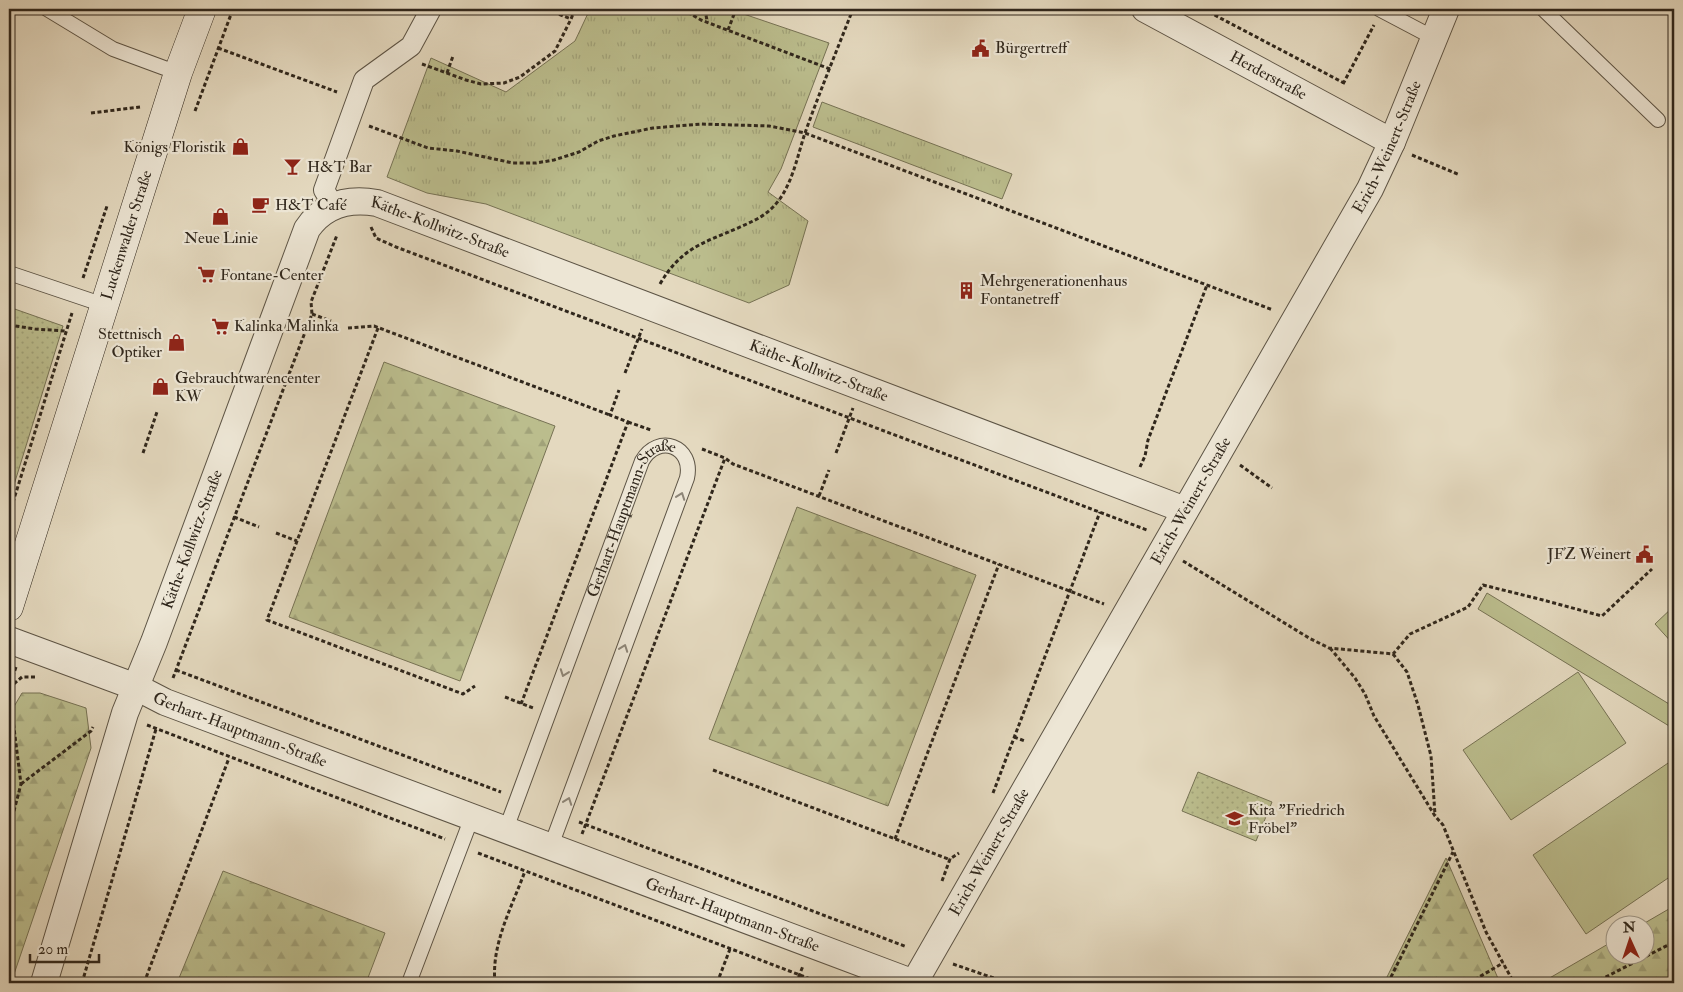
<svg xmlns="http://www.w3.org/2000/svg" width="1683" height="992" font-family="'IM FELL Double Pica',serif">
<defs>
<pattern id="grass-dots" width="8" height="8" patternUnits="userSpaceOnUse" patternTransform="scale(1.25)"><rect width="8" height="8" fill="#bbbd8d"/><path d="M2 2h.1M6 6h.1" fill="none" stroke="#a1a279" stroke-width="1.8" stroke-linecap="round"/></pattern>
<pattern id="forest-firs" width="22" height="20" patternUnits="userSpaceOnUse" patternTransform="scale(1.25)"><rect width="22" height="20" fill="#bbbd8d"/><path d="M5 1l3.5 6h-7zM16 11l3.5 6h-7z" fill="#a1a279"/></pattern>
<pattern id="park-tufts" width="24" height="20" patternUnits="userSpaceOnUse" patternTransform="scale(1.25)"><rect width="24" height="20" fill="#bbbd8d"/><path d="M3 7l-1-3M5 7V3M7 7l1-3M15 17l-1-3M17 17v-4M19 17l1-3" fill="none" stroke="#a1a279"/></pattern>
</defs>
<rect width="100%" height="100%" fill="#e4d9bf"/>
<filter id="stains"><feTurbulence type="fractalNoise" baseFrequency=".004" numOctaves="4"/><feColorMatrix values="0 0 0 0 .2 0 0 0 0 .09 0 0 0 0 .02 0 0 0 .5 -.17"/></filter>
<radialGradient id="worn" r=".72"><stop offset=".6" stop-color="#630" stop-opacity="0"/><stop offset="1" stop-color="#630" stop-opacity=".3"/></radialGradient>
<g fill="url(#grass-dots)" stroke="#767254">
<polygon points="9,307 63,326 9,501"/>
<polygon points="1198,772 1272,802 1256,841 1182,811"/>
</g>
<g fill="url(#forest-firs)" stroke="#767254">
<polygon points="384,362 555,426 460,681 289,617"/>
<polygon points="797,507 976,575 888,806 709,739"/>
<polygon points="22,693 40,693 86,708 91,748 11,983 9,983 9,715"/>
<polygon points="1446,858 1500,983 1384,983"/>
<polygon points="223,871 385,933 366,983 177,983"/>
<polygon points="1674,906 1674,983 1541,983 1615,940 1616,954 1646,954 1646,924 1643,924"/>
</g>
<g fill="url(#park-tufts)" stroke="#767254">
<polygon points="590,9 729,9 829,43 781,169 768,192 808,221 789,285 749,303 486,204 427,193 387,177 431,58 506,92 575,41"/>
<polygon points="822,102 1012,174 1002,199 813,127"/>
</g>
<g fill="#bbbd8d" stroke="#767254">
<polygon points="1487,593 1674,707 1674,729 1478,609"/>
<polygon points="1674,606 1674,645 1655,624"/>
<polygon points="1578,672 1626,743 1511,820 1463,750"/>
<polygon points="1674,759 1674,874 1586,934 1533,855"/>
</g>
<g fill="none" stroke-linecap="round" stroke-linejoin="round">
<defs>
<g id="service">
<polyline points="47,9 113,49 178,73"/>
<polyline points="1379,9 1434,38"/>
<polyline points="1543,9 1658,120"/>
<polyline points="9,273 104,305"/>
<path id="s1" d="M506 829 642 461C658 433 694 446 687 478L551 846"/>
<polyline points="409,983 472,817"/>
</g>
<polyline id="pedestrian" points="333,205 324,190 364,80 411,46 431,9"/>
<g id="minor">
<path id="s2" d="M1145 9 1392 142"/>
<path id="s3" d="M9 640 136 687 165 702 914 983"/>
<path id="s4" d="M44 983 125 713 154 642 307 229C324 204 349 198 377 203L1185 510"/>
<path id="s5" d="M914 983 1370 189 1392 142 1446 9"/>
</g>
<g id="secondary">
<path id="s6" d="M9 607 178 73 202 9"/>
</g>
</defs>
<use href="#service" stroke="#5d5445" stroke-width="16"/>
<use href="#pedestrian" stroke="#5d5445" stroke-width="22"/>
<use href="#minor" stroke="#5d5445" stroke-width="28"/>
<use href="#secondary" stroke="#30271c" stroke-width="29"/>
<g stroke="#30271c" stroke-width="3" stroke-dasharray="4 2.5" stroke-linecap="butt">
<polyline points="682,9 701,20 830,69"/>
<polyline points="705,9 707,21"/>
<polyline points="1203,9 1344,83"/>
<polyline points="553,12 571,19 575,9"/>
<polyline points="728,30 736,9"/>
<polyline points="218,48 337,92"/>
<polyline points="422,64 466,80 481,84 504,83 520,77 555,51 571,19"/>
<polyline points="447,73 453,56"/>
<polyline points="1343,84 1374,25"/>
<polyline points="195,111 233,9"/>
<polyline points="91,113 140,107"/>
<polyline points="369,126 428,148 457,151 513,163 536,163 554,160 579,152 598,141 614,136 653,128 701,124 769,126 805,133 1273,310"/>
<polyline points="1412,155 1460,175"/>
<polyline points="371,227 376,238 396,247 1147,530"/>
<polyline points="83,278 107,206"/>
<path d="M660 284C681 248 703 243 738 228 751 222 764 217 774 206 792 187 797 157 805 133 820 91 837 50 853 9"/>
<polyline points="312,314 331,321"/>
<polyline points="9,325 35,329 66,331"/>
<polyline points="348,328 374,326 610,415"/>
<polyline points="378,328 267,620 463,694 475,686"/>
<polyline points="625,373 642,329"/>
<polyline points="628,422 651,430"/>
<polyline points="702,449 725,458 733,464 1104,604"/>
<polyline points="143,453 157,412"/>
<polyline points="836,453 853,408"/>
<polyline points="1240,465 1272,488"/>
<polyline points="1140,467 1145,456 1148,440 1207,285"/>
<polyline points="819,496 829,470"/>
<polyline points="9,515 72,313"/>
<polyline points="234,517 259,527"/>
<polyline points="276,533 297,541"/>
<polyline points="1183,561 1309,638 1329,648 1393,654 1410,634 1468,607 1483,585 1543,600 1602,616 1652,569"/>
<polyline points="1330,648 1355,678 1365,694 1374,716 1435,816 1443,825 1486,932 1514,983"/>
<polyline points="1393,654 1407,672 1418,705 1431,756 1435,815"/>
<polyline points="176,670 501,792"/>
<polyline points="173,678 312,314 311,302 337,235"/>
<polyline points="9,688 22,677 35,677"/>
<polyline points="505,697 533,708"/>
<polyline points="521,704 628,422 610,415 619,390"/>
<polyline points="147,725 445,839"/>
<polyline points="1014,737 1025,741"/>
<polyline points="713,770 951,860"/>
<polyline points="21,784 91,731 93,727"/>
<polyline points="993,793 1100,512"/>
<polyline points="579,822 907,947"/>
<polyline points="9,830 21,784 9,688 16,667"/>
<polyline points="582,834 725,458"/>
<polyline points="895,839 999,564"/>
<polyline points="478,853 821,983"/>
<polyline points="942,881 950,859 959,853"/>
<polyline points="953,964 1008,983"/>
<polyline points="82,983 156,729"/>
<polyline points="144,983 229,758"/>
<path d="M495 983C491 944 512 907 525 871"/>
<polyline points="717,983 730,949"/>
<polyline points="796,983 803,966"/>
<polyline points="1388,983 1453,852"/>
<polyline points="1469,983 1503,963"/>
<polyline points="1594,983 1674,942"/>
</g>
<use href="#service" stroke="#ede6d5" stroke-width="14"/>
<use href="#pedestrian" stroke="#ede6d5" stroke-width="20"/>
<use href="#minor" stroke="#ede6d5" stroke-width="26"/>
<use href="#secondary" stroke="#ede6d5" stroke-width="28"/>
</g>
<defs><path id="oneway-chevron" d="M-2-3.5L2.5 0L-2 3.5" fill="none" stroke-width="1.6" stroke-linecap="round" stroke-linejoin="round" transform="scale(1.25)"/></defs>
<g stroke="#8e8678">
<use href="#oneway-chevron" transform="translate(681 496) rotate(-70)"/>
<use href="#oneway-chevron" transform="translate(624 648) rotate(-70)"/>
<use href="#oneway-chevron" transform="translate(564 673) rotate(110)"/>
<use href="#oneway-chevron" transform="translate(568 801) rotate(-70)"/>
</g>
<defs>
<symbol id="civic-bare" viewBox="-9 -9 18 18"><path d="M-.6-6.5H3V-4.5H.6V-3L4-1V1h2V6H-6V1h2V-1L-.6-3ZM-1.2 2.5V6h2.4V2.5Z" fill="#8f2418" stroke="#ede6d5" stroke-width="2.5" paint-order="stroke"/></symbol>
<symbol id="shop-bare" viewBox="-9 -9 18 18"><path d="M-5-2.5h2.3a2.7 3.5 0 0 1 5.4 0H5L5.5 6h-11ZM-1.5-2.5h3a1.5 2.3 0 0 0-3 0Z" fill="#8f2418" stroke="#ede6d5" stroke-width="2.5" paint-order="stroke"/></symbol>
<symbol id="bar-bare" viewBox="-9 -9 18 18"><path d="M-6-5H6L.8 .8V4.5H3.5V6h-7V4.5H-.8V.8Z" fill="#8f2418" stroke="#ede6d5" stroke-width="2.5" paint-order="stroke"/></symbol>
<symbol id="cafe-bare" viewBox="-9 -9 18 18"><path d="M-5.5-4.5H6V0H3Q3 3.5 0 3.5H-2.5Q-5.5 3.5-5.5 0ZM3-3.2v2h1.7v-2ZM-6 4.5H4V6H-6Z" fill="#8f2418" stroke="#ede6d5" stroke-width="2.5" paint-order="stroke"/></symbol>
<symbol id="supermarket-bare" viewBox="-9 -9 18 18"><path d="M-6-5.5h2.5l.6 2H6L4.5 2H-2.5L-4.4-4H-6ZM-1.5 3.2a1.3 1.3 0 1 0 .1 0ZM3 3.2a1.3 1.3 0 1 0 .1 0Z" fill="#8f2418" stroke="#ede6d5" stroke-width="2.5" paint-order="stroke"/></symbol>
<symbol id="building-bare" viewBox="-9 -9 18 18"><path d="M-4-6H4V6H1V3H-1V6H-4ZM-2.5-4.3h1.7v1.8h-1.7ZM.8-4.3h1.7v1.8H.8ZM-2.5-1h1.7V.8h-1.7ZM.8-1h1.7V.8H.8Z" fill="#8f2418" stroke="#ede6d5" stroke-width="2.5" paint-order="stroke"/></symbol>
<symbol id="school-bare" viewBox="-9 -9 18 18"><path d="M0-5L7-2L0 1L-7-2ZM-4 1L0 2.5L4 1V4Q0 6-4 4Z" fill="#8f2418" stroke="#ede6d5" stroke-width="2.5" paint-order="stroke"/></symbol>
</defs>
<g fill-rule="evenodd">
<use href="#civic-bare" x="968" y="36" width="25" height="25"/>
<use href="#shop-bare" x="228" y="134" width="25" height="25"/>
<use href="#bar-bare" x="280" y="154" width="25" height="25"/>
<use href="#cafe-bare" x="248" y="192" width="25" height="25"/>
<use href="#shop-bare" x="208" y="204" width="25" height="25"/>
<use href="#supermarket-bare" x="194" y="262" width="25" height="25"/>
<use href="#building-bare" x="954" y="278" width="25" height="25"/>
<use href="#supermarket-bare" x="208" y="314" width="25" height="25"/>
<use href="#shop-bare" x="164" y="330" width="25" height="25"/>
<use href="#shop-bare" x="148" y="374" width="25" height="25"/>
<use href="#civic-bare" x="1632" y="542" width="25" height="25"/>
<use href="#school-bare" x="1222" y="806" width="25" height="25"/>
</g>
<g text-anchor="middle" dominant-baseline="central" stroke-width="4.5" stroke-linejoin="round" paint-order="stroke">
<g font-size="16" fill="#30271c" stroke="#ede6d5" text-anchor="start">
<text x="995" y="48">Bürgertreff</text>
<text x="226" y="147" text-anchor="end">Königs Floristik</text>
<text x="307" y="167">H&amp;T Bar</text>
<text x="275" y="205">H&amp;T Café</text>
<text x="221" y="238" text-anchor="middle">Neue Linie</text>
<text x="220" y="275">Fontane-Center</text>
<text x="980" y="281">Mehrgenerationenhaus<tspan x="980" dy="18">Fontanetreff</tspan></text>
<text x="234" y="326">Kalinka Malinka</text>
<text x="162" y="334" text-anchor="end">Stettnisch<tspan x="162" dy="18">Optiker</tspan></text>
<text x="175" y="378">Gebrauchtwarencenter<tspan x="175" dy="18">KW</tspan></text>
<text x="1631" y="554" text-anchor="end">JFZ Weinert</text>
<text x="1248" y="810">Kita "Friedrich<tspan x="1248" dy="18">Fröbel"</tspan></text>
</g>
<g font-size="16" fill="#30271c" stroke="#ede6d5">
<text stroke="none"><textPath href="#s2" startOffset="140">Herderstraße</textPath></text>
<text stroke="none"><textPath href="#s5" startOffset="961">Erich-Weinert-Straße</textPath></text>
<text stroke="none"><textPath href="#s4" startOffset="946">Käthe-Kollwitz-Straße</textPath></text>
<text stroke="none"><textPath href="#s6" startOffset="390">Luckenwalder Straße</textPath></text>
<text stroke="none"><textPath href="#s4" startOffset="1351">Käthe-Kollwitz-Straße</textPath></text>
<text stroke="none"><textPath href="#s5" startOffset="556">Erich-Weinert-Straße</textPath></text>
<text stroke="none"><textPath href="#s1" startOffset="340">Gerhart-Hauptmann-Straße</textPath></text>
<text stroke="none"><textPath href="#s4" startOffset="468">Käthe-Kollwitz-Straße</textPath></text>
<text stroke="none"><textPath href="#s3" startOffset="248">Gerhart-Hauptmann-Straße</textPath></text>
<text stroke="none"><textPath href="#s5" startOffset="151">Erich-Weinert-Straße</textPath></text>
<text stroke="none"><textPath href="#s3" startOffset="774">Gerhart-Hauptmann-Straße</textPath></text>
</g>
</g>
<rect width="1683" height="992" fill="none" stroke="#e4d9bf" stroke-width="30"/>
<rect x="10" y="10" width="1663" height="972" fill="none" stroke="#30271c" stroke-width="2.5"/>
<rect x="15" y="15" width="1653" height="962" fill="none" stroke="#30271c"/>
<g transform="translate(1630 940) rotate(357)"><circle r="24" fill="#ede6d5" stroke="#a19a8b"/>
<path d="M0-4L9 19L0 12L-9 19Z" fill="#8f2418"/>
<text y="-8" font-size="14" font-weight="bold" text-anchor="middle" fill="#30271c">N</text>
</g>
<path d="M30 954v8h69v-8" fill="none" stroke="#30271c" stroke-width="2.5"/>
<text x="38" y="954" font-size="15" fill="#30271c" stroke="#ede6d5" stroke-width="4" paint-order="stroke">20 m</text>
<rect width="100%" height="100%" filter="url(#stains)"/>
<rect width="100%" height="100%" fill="url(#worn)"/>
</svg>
